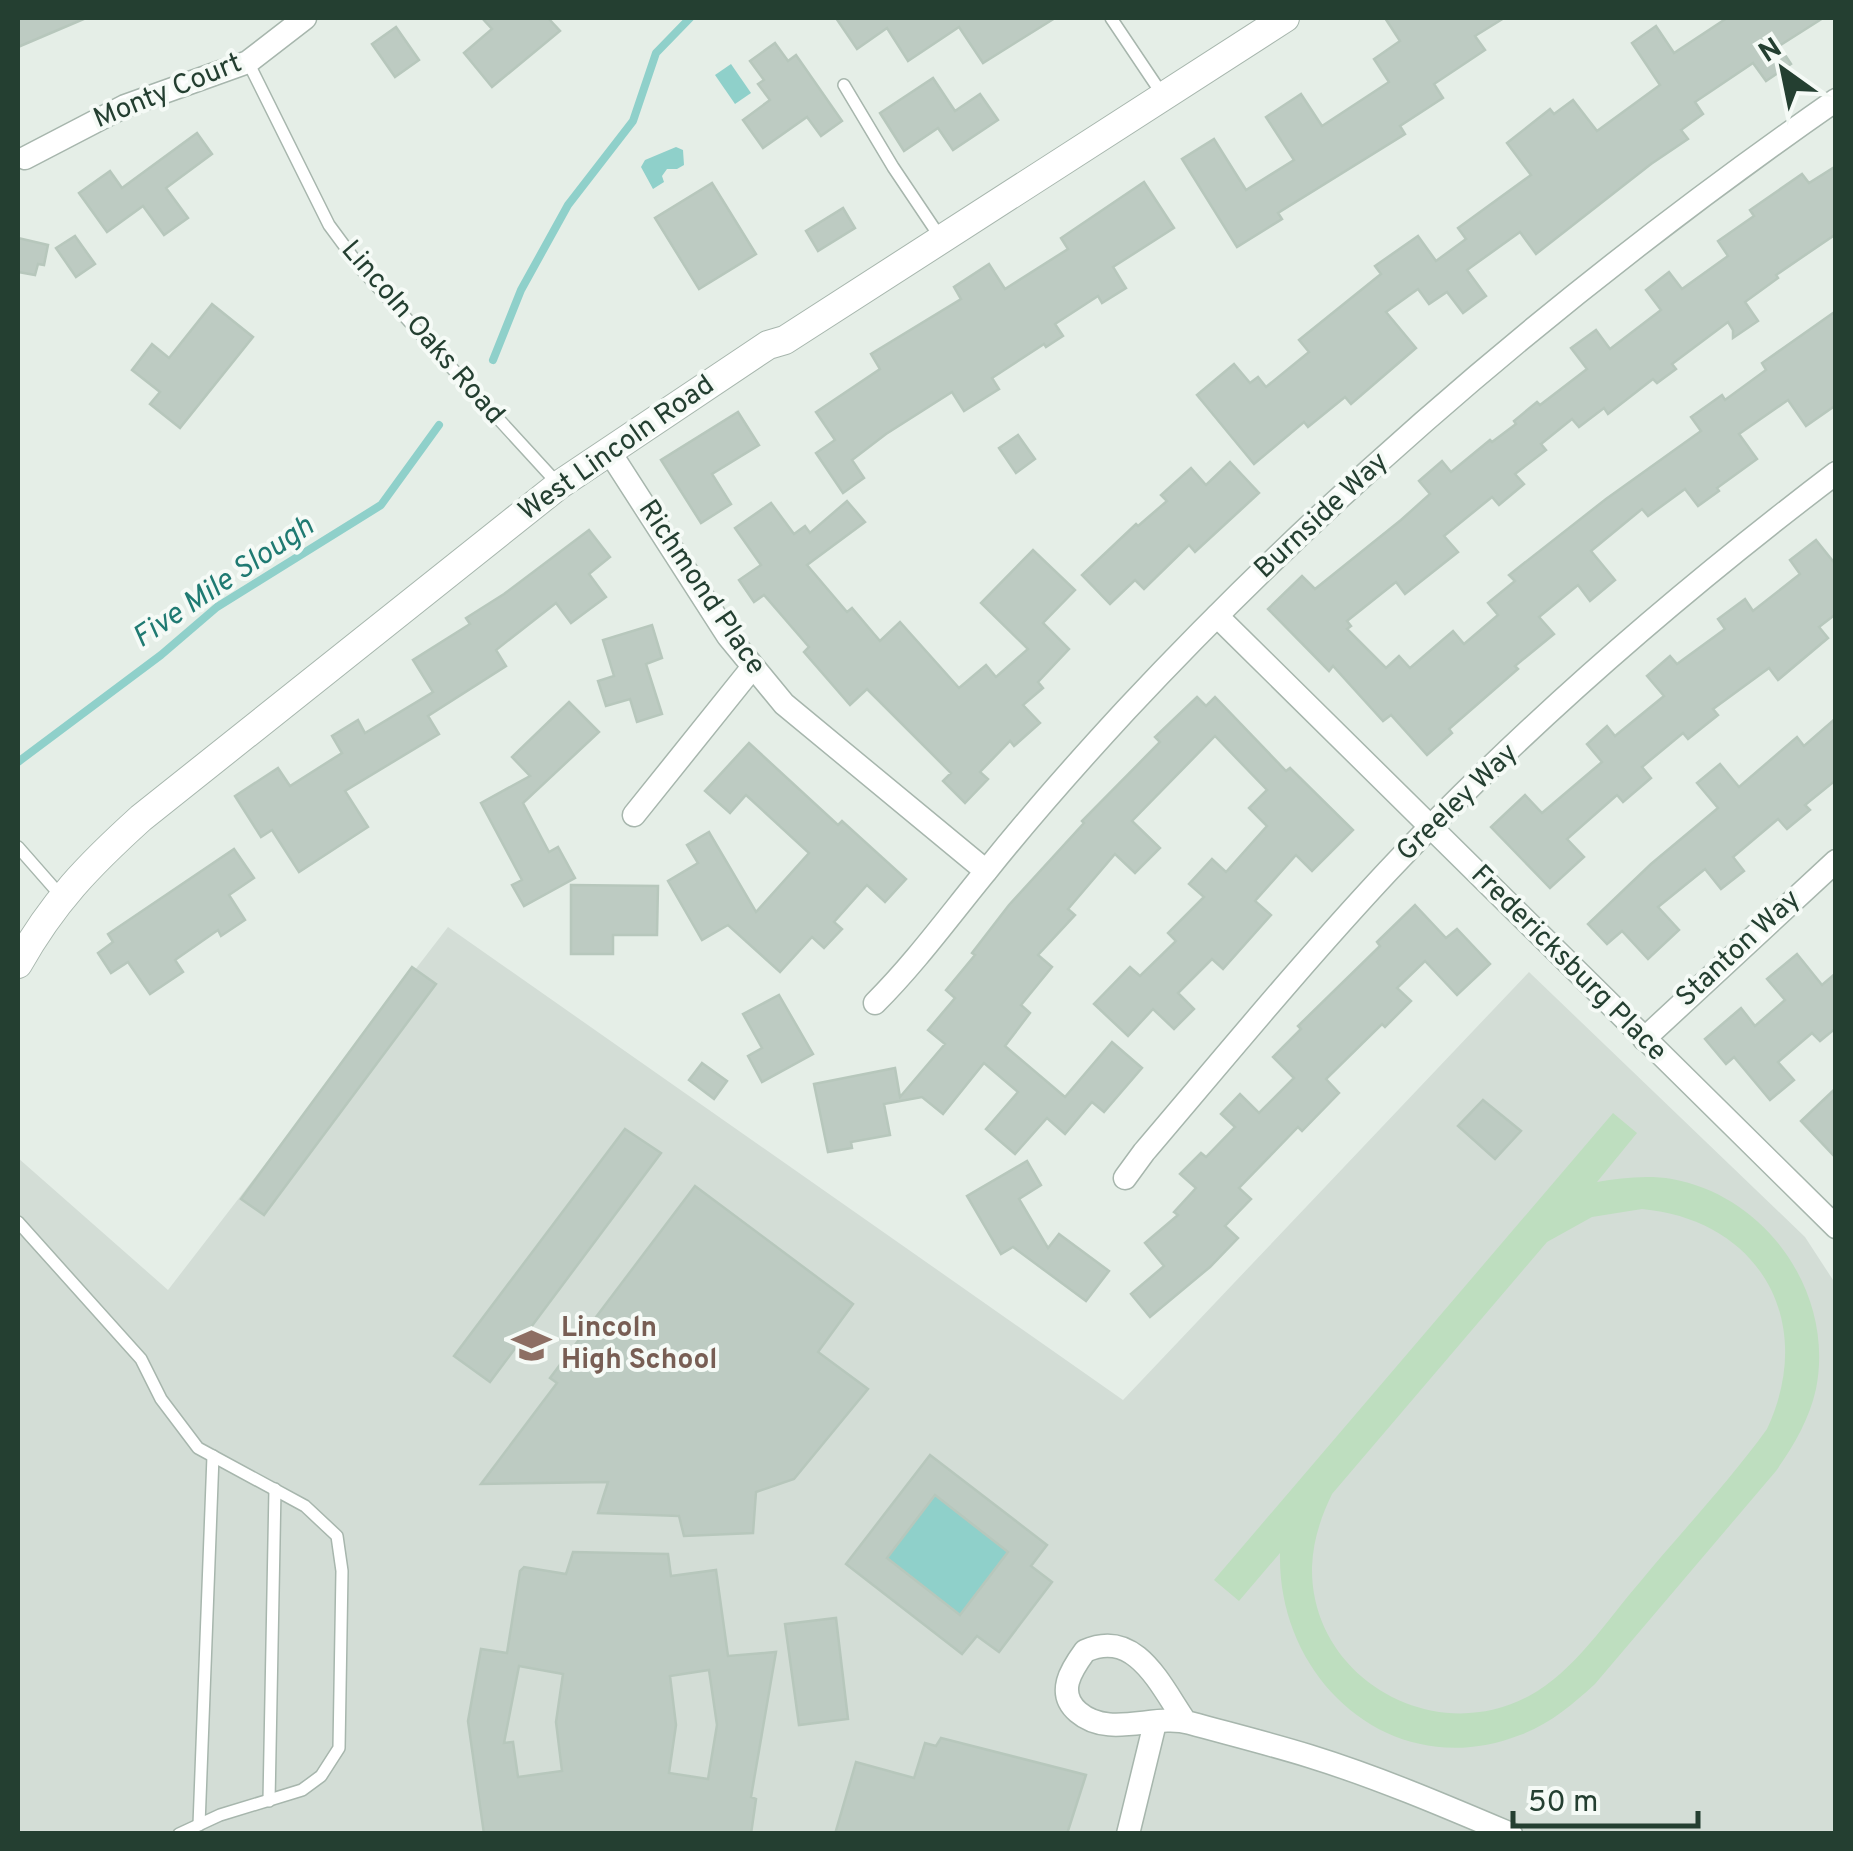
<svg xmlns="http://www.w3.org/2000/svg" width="1853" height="1851" font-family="Overpass,sans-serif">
<rect width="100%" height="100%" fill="#e5eee7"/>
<polygon fill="#d3ddd6" points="448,927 1123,1400 1529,972 1805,1237 1835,1283 1835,1833 18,1833 18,1158 168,1290"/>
<path fill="#bedebf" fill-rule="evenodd" d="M1613 1113 1637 1133 1597 1182C1621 1178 1647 1175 1672 1179 1767 1196 1835 1294 1816 1389 1809 1420 1794 1445 1776 1471L1595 1684C1572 1705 1550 1724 1520 1735 1394 1785 1277 1682 1280 1553L1239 1601 1214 1580ZM1642 1209C1760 1220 1817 1322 1767 1429 1728 1483 1682 1531 1640 1582 1607 1620 1574 1672 1529 1696 1433 1748 1310 1677 1312 1567 1313 1540 1321 1517 1332 1494L1547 1242 1592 1217Z"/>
<g fill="#8fd0ca">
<polygon points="731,64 751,93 735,104 715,75"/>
<polygon points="676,147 683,150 684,165 677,169 667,169 662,176 664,182 653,189 641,167 645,160"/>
<polygon points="935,1495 1008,1552 960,1615 887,1558"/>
</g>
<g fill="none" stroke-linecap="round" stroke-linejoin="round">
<g stroke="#8fd0ca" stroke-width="8">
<polyline points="493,360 521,290 568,205 633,121 656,53 690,18"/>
<polyline points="18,762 161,655 217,607 381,505 439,425"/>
</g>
</g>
<g fill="#bdcbc2" stroke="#b7c7bc" stroke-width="2.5" fill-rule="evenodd">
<polygon points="18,18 86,18 18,47"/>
<polygon points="482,18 548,18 560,31 492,87 464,53 492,29"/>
<polygon points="836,18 1055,18 983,63 959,27 908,61 887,28 857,49"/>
<polygon points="1385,18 1504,18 1475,36 1485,50 1434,84 1443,98 1400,126 1405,134 1278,213 1282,219 1237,247 1182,159 1214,139 1246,190 1294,160 1266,117 1301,94 1322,126 1389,82 1374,59 1400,41"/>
<polygon points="1727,18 1823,18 1779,46 1791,64 1766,81 1753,63 1695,102 1703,114 1681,130 1688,139 1651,164 1536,254 1520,232 1467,270 1486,296 1463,313 1447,292 1429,304 1418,289 1386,312 1416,348 1351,404 1345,397 1308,427 1304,422 1254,464 1197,395 1234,364 1250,383 1258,377 1266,387 1309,352 1299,340 1381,274 1375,266 1418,236 1436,261 1466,239 1458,228 1531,175 1507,143 1550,109 1554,114 1573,100 1597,131 1660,85 1632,43 1656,26 1674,53"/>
<polygon points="396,27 419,60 395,77 372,44"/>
<polygon points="775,43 788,61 796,55 842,121 821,136 807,117 763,148 743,120 770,100 758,84 764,80 750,61"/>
<polygon points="933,78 955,111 980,94 998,120 953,150 938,128 904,151 880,113"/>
<polygon points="197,133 212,154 166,188 188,218 164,235 143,206 107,232 79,193 110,171 122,188"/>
<polygon points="1836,166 1836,234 1776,275 1778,278 1745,302 1758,321 1733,338 1733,330 1728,322 1672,364 1676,369 1657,383 1653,379 1608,414 1604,408 1579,427 1572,419 1541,444 1546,450 1515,474 1524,484 1499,505 1492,497 1444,536 1458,552 1405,594 1396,582 1347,621 1351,626 1347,629 1386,668 1399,656 1410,668 1453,631 1464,644 1498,615 1488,603 1515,581 1509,575 1606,499 1701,431 1691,417 1722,395 1725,400 1766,370 1762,363 1836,311 1836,405 1806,426 1788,400 1739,434 1757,459 1717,488 1719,491 1698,506 1685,489 1648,516 1642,509 1591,551 1615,580 1590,601 1578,585 1539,617 1554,634 1515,666 1518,669 1449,729 1452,733 1427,755 1391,715 1383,721 1333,666 1329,671 1268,609 1302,576 1315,589 1401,520 1430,494 1419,481 1442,461 1451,472 1490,440 1492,442 1516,424 1514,421 1537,402 1540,405 1587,369 1571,348 1596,330 1610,349 1661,310 1646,290 1669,272 1682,289 1728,256 1718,241 1754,216 1750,210 1802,174 1809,183"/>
<polygon points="1144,182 1174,228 1113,267 1126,288 1102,303 1098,296 1055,324 1063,336 1046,347 1044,344 992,378 999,389 964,411 952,392 886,434 852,460 864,478 843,493 816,453 835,440 816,412 880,369 871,354 961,299 954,287 989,264 1005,289 1068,249 1061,238"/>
<polygon points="712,183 756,254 699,289 655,218"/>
<polygon points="843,208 855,228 818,251 806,231"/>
<polygon points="75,236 95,264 76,277 56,248"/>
<polygon points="18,238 48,245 44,265 38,264 35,275 18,272"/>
<polygon points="212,304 253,337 180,428 150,404 160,392 132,370 152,344 169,358"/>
<polygon points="738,412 759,445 712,474 731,504 701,523 661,460"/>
<polygon points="1018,435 1035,459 1016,473 999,448"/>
<polygon points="1230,462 1259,493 1195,552 1189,545 1144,589 1135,580 1110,604 1082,575 1136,524 1138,526 1167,501 1161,495 1191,468 1206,485"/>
<polygon points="847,501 865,522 807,565 847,612 852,608 880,641 900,622 959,688 986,665 996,677 1028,649 981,603 1033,550 1075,590 1043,623 1069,649 1038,682 1043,688 1023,705 1040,723 1014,746 1010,741 980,772 988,779 965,803 943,781 951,773 867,689 850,705 804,652 809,647 764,595 754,602 739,580 761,565 735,528 771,503 794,534 805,526 810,533"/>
<polygon points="589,530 610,557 589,574 606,597 571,623 556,603 496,650 506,666 428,716 439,734 345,791 368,827 299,872 272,830 261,837 235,796 278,768 290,786 342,753 332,736 358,720 365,733 433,692 413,660 470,624 466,618 504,594"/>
<polygon points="1816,540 1836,565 1836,614 1819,627 1828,638 1778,680 1769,668 1713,709 1718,715 1688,739 1683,733 1642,767 1651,778 1623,802 1617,795 1567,839 1584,857 1550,888 1491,827 1525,795 1542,813 1602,762 1587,744 1607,726 1615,736 1664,696 1647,676 1670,656 1677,664 1725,629 1718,619 1745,599 1753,611 1800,574 1790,560"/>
<polygon points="652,625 662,658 646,664 662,714 637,722 630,699 606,706 598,681 614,676 603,640"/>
<polygon points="1197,697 1206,706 1215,697 1286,771 1290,768 1353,830 1312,871 1296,855 1255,901 1271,915 1223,969 1212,959 1178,993 1194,1009 1174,1029 1153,1009 1128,1036 1094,1004 1130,967 1140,976 1176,941 1168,933 1204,897 1189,884 1212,859 1226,872 1267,826 1249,808 1267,790 1215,736 1132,821 1160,848 1135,873 1115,854 1068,909 1075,915 1038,955 1052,967 1021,1005 1030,1013 1005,1046 1065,1097 1112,1042 1142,1068 1104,1112 1092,1102 1065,1134 1047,1118 1015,1154 986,1129 1018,1092 984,1063 943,1114 922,1097 884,1104 890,1135 851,1142 852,1148 828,1152 814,1084 895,1068 900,1097 945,1044 928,1030 955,998 946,990 975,955 972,953 1009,905 1084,823 1082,821 1160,742 1155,737"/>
<polygon points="569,702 599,732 523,803 549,852 558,847 575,878 524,906 512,885 522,880 481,803 530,776 512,757"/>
<polygon points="1836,718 1836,780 1805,805 1810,810 1787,829 1778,819 1733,857 1744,871 1721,889 1705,869 1658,907 1679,930 1648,959 1622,931 1607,944 1588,924 1651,864 1718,808 1697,783 1720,764 1739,787 1797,737 1804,746"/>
<polygon points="749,743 838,825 842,821 906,879 885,902 867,885 834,922 842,929 824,948 812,937 780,972 728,925 702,940 668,881 698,863 687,845 709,832 756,912 809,853 746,795 730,813 705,791"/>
<polygon points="234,849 254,878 229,895 245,920 221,936 218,930 175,960 183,972 150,994 128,962 111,973 98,953 113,942 108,934"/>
<polygon points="571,885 658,886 657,935 613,935 613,954 571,954"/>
<polygon points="1415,905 1446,938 1457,929 1490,964 1457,995 1425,961 1397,988 1411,1001 1385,1027 1382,1024 1326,1079 1339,1093 1302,1131 1298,1127 1239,1188 1251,1199 1225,1226 1238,1238 1210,1267 1150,1317 1131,1294 1164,1266 1145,1243 1178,1215 1174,1212 1196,1188 1180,1174 1201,1153 1206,1157 1235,1127 1221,1114 1240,1094 1259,1113 1294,1078 1273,1057 1301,1029 1298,1026 1380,946 1377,942"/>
<polygon points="1797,954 1822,985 1836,973 1836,1028 1820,1041 1812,1033 1778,1062 1794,1080 1770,1100 1734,1057 1726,1064 1705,1039 1741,1008 1755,1026 1785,1000 1767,979"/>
<polygon points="412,967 436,984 264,1215 241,1199"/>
<polygon points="779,995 813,1054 762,1082 748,1056 762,1048 743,1014"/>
<polygon points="702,1063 727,1081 714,1099 689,1080"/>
<polygon points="1836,1088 1836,1158 1801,1121"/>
<polygon points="1483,1100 1521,1131 1495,1159 1458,1126"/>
<polygon points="625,1129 661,1153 490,1382 454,1356"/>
<polygon points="1027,1161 1041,1185 1019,1199 1048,1248 1059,1234 1109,1271 1086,1301 1013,1247 1001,1254 967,1196"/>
<polygon points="695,1186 853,1304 818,1352 868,1389 794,1479 756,1492 753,1533 684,1536 679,1516 598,1513 608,1482 481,1484 557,1383 550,1378"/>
<path d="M930 1455 1047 1545 1031 1566 1052 1582 999 1652 977 1636 962 1654 846 1564ZM935 1495 1008 1552 960 1615 887 1558Z"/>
<path d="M573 1552 668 1554 671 1576 716 1570 728 1656 776 1652 751 1797 756 1799 751 1834H484L468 1721 481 1649 507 1653 520 1571 524 1567 566 1574ZM519 1666 563 1674 556 1722 562 1771 518 1777 513 1742 504 1743ZM709 1670 717 1725 708 1779 669 1773 676 1725 670 1676Z"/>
<polygon points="836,1618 848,1719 799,1725 785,1624"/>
<polygon points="941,1738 1086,1775 1067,1834 835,1834 856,1762 914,1778 925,1743 936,1746"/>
</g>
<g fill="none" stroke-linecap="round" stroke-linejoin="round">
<defs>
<g id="service">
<polyline points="1111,18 1164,97"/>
<polyline points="248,62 329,225 363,271 559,485"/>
<polyline points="844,85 893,167 940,237"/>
<polyline points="18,847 61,896"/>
<polyline points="18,1222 141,1359 161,1399 198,1448 305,1506 337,1536 342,1571 339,1748 321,1776 302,1790 220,1815 179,1834"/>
<polyline points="269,1801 275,1489"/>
<polyline points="199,1825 213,1456"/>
</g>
<g id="minor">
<polyline points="25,158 125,106 248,62 305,18"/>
<polyline points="609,451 728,636 784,704 986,871"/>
<polyline points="1217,616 1836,1227"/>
<polyline points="634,815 752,668"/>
<path d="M875 1003C916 962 950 915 987 870 1031 815 1078 762 1126 710 1340 481 1579 279 1836 100"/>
<polyline points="1644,1039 1836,861"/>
<path d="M1125 1178 1144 1152C1224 1058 1303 962 1388 871 1524 726 1677 594 1836 473"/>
<path d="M1185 1721C1160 1685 1136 1628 1085 1651 1071 1670 1056 1693 1078 1712 1109 1739 1155 1713 1190 1723 1230 1734 1270 1744 1309 1756 1377 1777 1445 1806 1511 1834"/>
<polyline points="1128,1834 1155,1723"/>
</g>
<path id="tertiary" d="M18 964C53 902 88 866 141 818L559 485 768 345 785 340 1285 18"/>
</defs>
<use href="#service" stroke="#a7b6ad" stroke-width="14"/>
<use href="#minor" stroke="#a7b6ad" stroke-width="25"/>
<use href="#tertiary" stroke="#a7b6ad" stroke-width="30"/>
<use href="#service" stroke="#fff" stroke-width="11"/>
<use href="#minor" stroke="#fff" stroke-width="22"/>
<use href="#tertiary" stroke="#fff" stroke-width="28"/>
</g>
<defs>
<symbol id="school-bare" viewBox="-9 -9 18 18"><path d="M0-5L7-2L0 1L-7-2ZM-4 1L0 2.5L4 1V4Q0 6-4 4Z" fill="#8d6e63" stroke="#f5faf6" stroke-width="2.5" paint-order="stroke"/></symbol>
</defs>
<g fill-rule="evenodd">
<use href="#school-bare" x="504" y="1318" width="55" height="55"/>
</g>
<g text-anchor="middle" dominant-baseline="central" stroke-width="8" stroke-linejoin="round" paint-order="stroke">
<g font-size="28" fill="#243f31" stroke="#f5faf6">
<text transform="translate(168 92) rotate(-22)">Monty Court</text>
<text transform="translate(422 333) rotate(49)">Lincoln Oaks Road</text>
<text transform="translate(617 449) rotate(-35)">West Lincoln Road</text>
<text transform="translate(1322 516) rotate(-43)">Burnside Way</text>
<text transform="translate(701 588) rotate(56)">Richmond Place</text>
<text transform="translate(1458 803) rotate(-44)">Greeley Way</text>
<text transform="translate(1739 949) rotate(-43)">Stanton Way</text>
<text transform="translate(1568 964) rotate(45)">Fredericksburg Place</text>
</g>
<g font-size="28" font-weight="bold" fill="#785e54" stroke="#f5faf6" text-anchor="start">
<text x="561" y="1329">Lincoln<tspan x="561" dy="32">High School</tspan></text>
</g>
<g font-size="30" font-style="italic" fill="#1f7a72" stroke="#f5faf6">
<text transform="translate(224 583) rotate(-34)">Five Mile Slough</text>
</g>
</g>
<rect width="1853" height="1851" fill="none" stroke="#243f31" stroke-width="40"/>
<g transform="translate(1783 70) rotate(327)" stroke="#f5faf6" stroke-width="8" paint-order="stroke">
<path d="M0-8L18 38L0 25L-18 38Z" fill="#243f31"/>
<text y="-15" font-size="28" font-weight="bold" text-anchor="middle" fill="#243f31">N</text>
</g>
<path d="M1513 1811v15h185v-15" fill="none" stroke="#243f31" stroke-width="5"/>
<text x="1528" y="1811" font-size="30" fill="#243f31" stroke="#f5faf6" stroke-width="8" paint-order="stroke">50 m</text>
</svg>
